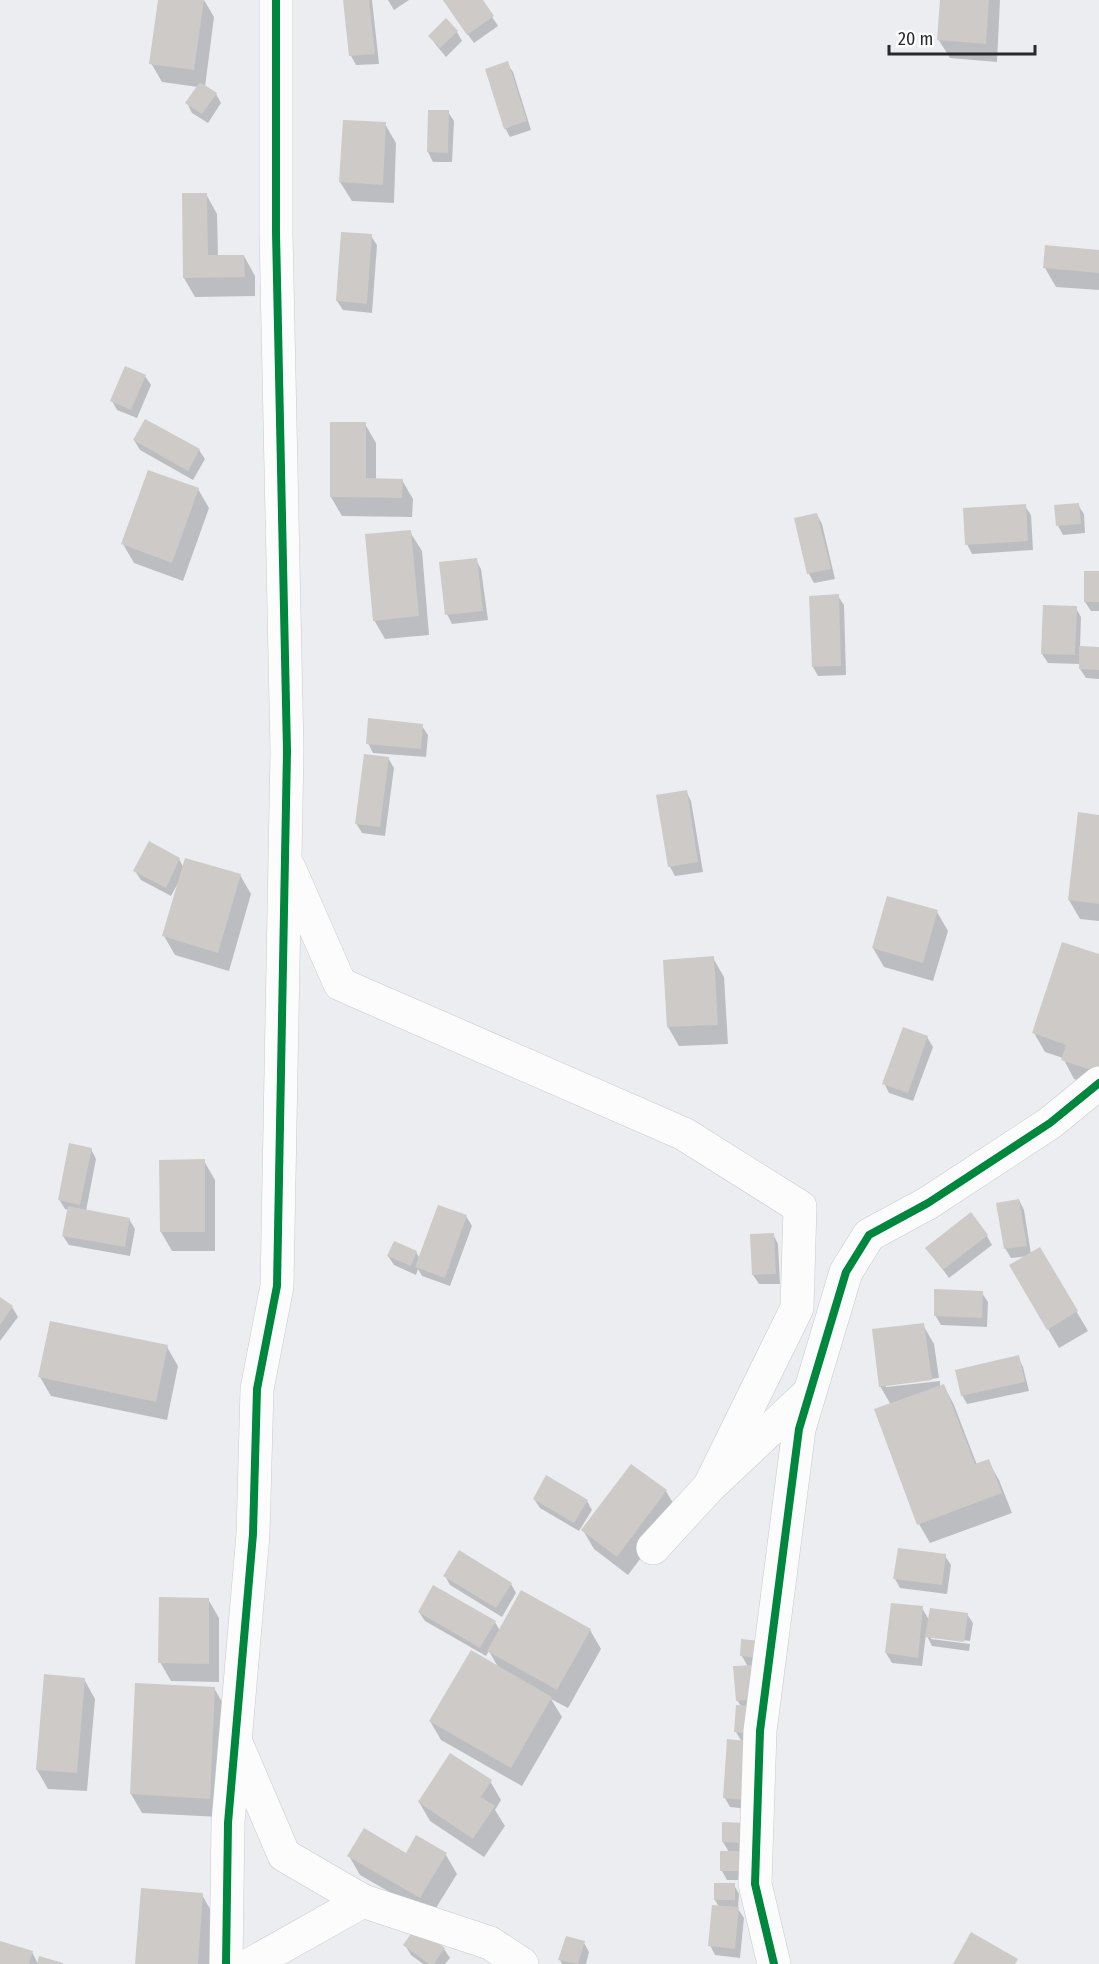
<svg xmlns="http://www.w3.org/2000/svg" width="1099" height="1964" font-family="'Fira Sans Condensed',sans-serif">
<rect width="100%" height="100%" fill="#ecedf1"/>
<g fill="#0003">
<polygon points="159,0 204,0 214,17 205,87 216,94 221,103 208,123 192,113 187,103 198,87 162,82 151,63"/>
<polygon points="345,0 372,0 379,64 356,65 351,56"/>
<polygon points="388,0 409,0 394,10"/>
<polygon points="443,0 481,0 498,26 474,43"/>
<polygon points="941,0 1000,0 997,62 950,58 938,39"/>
<polygon points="457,32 462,41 446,57 436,45 430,36"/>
<polygon points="507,63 513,72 531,130 510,137 505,128"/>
<polygon points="429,112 448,112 454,121 452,162 433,162 428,152"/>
<polygon points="385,124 396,143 394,203 352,201 340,182"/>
<polygon points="206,194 217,214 218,257 244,256 255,276 255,296 195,297 184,278"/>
<polygon points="371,236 377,245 372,313 343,310 337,301"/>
<polygon points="1099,252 1099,290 1056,287 1045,268"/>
<polygon points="145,376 151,385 137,418 117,410 112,401"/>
<polygon points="365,424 376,443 376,479 402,480 413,499 412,517 342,516 331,497"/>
<polygon points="134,440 199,450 205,459 193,480 140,450"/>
<polygon points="198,489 209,508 183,581 134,563 123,544"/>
<polygon points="1078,505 1084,514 1085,533 1063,535 1058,526"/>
<polygon points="1025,506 1031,515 1033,550 972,554 967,544"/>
<polygon points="817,515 822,524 835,579 814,583 809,574 796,519"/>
<polygon points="410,532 422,551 429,635 385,639 374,620"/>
<polygon points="476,560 481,569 488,620 452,624 447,614"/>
<polygon points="1099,573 1099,611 1091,611 1085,602"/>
<polygon points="838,596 844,605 846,675 818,676 813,667"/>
<polygon points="1076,608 1081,617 1080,648 1099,649 1099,679 1086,678 1080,669 1081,664 1048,663 1042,654"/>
<polygon points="422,726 428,735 426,757 373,753 368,743"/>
<polygon points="388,758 394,768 385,836 362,833 356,823"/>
<polygon points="686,791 691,801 703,872 675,876 670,867"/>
<polygon points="1099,816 1099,921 1080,919 1069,900"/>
<polygon points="179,859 184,868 240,875 251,894 229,971 175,955 164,936 179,884 178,883 171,896 141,880 135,871"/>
<polygon points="937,912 948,931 933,981 884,967 873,948"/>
<polygon points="1099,956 1099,1088 1074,1079 1063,1058 1045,1052 1034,1033"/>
<polygon points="713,958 724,977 728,1044 679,1046 668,1027"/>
<polygon points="927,1037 933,1047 913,1101 889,1093 884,1083"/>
<polygon points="91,1149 96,1159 86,1211 129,1219 135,1229 130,1256 69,1245 63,1236 69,1210 65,1209 59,1199"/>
<polygon points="204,1161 215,1180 215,1251 172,1251 161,1232"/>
<polygon points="1019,1200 1024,1210 1031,1254 1039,1249 1088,1331 1059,1348 1011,1265 1028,1256 1011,1258 1005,1248"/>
<polygon points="466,1216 472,1226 450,1286 422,1276 418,1269 416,1275 394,1265 388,1256 416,1252 420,1259"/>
<polygon points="773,1234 778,1244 780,1284 759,1284 753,1275"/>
<polygon points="987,1236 992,1245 949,1278 927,1248"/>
<polygon points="982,1293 988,1302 987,1327 941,1325 935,1315"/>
<polygon points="0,1299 12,1307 18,1317 0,1341"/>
<polygon points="923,1325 934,1344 939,1378 886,1384 886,1387 940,1381 940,1387 944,1386 954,1405 977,1465 988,1461 999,1480 1012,1513 930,1543 919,1524 891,1405 880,1386"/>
<polygon points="167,1347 178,1366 167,1420 51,1396 40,1377"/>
<polygon points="1018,1357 1023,1367 1029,1391 967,1404 962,1395"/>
<polygon points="666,1491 677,1510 628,1575 594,1549 583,1530"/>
<polygon points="534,1499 587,1501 592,1510 579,1531 540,1508"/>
<polygon points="945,1556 951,1565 947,1594 900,1588 895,1579"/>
<polygon points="445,1576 511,1584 516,1593 502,1617 450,1585"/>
<polygon points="208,1599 219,1618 219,1682 171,1681 160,1662"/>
<polygon points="922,1608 929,1620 967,1614 973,1623 970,1641 931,1636 931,1639 970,1644 969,1651 932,1646 926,1634 922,1666 892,1663 886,1653"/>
<polygon points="419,1612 495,1622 500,1631 590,1630 601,1649 568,1708 551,1699 562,1717 522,1786 441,1740 430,1721 498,1667 489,1651 486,1656 425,1621"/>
<polygon points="759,1642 757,1810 730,1807 725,1798 742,1742 736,1732 741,1706 737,1700 748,1667 742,1656"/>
<polygon points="84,1679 95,1699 87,1791 48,1789 37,1770"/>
<polygon points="214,1688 225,1707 220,1817 142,1813 131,1794"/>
<polygon points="490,1781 501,1800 495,1810 505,1826 484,1857 430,1821 419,1802"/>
<polygon points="724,1824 749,1852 738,1852 744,1862 744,1880 727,1880 722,1871 729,1852 723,1842"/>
<polygon points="446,1855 457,1874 431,1916 360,1875 349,1856"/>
<polygon points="734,1885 739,1894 738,1909 744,1918 740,1958 715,1955 710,1945 719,1907 715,1900"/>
<polygon points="202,1895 213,1914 210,1964 136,1964"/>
<polygon points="0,1943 32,1952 38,1964 60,1964 0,1964"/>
<polygon points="584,1943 589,1952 586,1964 562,1964 560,1960"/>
<polygon points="405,1945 444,1949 450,1958 445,1964 423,1964 411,1955"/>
</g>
<g fill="#cdcac7">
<polygon points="158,0 204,0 194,70 149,64"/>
<polygon points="343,0 369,0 375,54 349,56"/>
<polygon points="443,0 483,0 494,16 467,35"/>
<polygon points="940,0 989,0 986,44 937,40"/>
<polygon points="446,18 458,31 440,48 428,36"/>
<polygon points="508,61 527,121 504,129 485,69"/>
<polygon points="200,82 217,93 202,114 185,103"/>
<polygon points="428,110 449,110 448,153 427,152"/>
<polygon points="343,120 386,122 383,185 339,182"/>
<polygon points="182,193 207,193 208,255 244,255 245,277 183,278"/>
<polygon points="341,232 372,234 367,304 336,301"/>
<polygon points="1045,245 1099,250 1099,273 1043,268"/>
<polygon points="125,366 146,375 131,410 110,401"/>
<polygon points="145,419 200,449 188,471 133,440"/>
<polygon points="330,422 366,422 366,478 403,479 402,498 330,497"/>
<polygon points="148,470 199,488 172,563 121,544"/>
<polygon points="1079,503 1081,524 1056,526 1054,505"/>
<polygon points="1026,504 1028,541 965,545 963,508"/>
<polygon points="817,513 831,569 807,574 794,518"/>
<polygon points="411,530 419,616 373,621 365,534"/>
<polygon points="477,558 483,611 445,615 439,562"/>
<rect x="1084" y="571" width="15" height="31"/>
<polygon points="839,594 841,666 812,667 809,596"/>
<polygon points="1043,605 1077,606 1075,655 1041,654"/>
<polygon points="1079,646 1099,647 1099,670 1079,669"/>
<polygon points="368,718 423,724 421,749 366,744"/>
<polygon points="364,754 389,757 380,827 355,824"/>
<polygon points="687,790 698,862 668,867 656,795"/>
<polygon points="1078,812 1099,815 1099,904 1068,900"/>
<polygon points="149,841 180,858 166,888 133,871"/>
<polygon points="185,858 241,874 218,953 162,936"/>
<polygon points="887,896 938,910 923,963 872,948"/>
<polygon points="1062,942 1099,954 1099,1065 1097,1072 1061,1060 1066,1045 1032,1033"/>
<polygon points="714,956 718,1025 667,1027 663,960"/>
<polygon points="903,1027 928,1036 908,1093 882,1084"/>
<polygon points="69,1143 92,1148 80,1205 58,1200"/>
<polygon points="205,1159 205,1232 160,1232 159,1160"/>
<polygon points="1019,1199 1027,1246 1004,1249 996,1203"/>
<polygon points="438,1205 467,1215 445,1278 415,1267"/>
<polygon points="68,1206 130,1218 125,1247 62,1236"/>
<polygon points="971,1212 988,1235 943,1270 925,1248"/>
<polygon points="774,1233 776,1274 752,1275 750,1234"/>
<polygon points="394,1241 417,1251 411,1266 387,1256"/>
<polygon points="1040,1247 1078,1311 1047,1330 1009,1265"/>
<polygon points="934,1289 983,1291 982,1318 934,1316"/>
<polygon points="0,1297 13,1306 0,1325"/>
<polygon points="50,1321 168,1345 156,1402 38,1377"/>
<polygon points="924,1323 932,1380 879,1387 872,1329"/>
<polygon points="1019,1355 1025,1382 961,1396 955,1370"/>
<polygon points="944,1384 975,1464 989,1459 1002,1493 917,1525 874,1409"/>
<polygon points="631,1464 667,1490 617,1557 581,1530"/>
<polygon points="546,1475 588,1500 574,1523 533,1499"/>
<polygon points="898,1548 946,1554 942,1585 893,1579"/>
<polygon points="459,1550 512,1583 496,1608 443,1576"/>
<polygon points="433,1585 496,1621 480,1648 418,1612"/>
<polygon points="521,1590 591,1629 557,1690 487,1651"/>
<polygon points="159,1597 209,1598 209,1664 158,1663"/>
<polygon points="891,1603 923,1606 918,1658 885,1653"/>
<polygon points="930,1608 968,1613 964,1642 925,1637"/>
<polygon points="741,1639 760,1641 759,1658 740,1656"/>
<polygon points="471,1650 552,1697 511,1768 429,1721"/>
<polygon points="754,1665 757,1699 736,1701 733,1666"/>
<polygon points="44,1674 85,1678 77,1773 36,1770"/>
<polygon points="135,1683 215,1687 210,1799 130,1794"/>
<polygon points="736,1705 759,1706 757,1734 734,1732"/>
<polygon points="727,1739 756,1742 752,1801 723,1798"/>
<polygon points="450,1753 492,1780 481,1797 495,1806 473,1839 418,1802"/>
<polygon points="722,1822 746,1823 744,1843 722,1842"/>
<polygon points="364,1828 406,1853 416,1835 447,1853 420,1898 347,1856"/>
<polygon points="720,1851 739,1851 740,1871 720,1871"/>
<rect x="714" y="1883" width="21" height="17"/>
<polygon points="141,1888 203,1893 198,1964 135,1964"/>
<polygon points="712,1905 739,1907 735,1949 708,1946"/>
<polygon points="416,1927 445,1948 434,1964 429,1964 403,1945"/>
<polygon points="971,1932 1018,1959 1015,1964 953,1964"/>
<polygon points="566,1936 585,1941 578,1964 558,1960"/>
<polygon points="0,1941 33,1951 29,1964 0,1964"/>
<polygon points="39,1956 63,1963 63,1964 37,1964"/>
</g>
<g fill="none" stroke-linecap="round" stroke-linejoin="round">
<defs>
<g id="minor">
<polyline points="289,868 340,984 684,1134 800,1207 797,1308 709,1487"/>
<polyline points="653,1548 709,1487 808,1394"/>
<polyline points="237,1745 284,1855 363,1901"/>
<polyline points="226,1964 228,1823 253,1534 257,1389 277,1286 287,751 276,233 276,0"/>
<polyline points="251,1964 363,1901 490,1943 522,1964"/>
<polyline points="774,1964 755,1884 760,1731 799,1429 846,1272 869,1235 928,1203 1050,1123 1099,1083"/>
</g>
</defs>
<use href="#minor" stroke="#c9cacd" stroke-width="34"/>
<use href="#minor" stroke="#fcfcfd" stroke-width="33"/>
<defs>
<g id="cycleway">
<polyline points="226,1964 228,1823 253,1534 257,1389 277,1286 287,751 276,233 276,0"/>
<polyline points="774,1964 755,1884 760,1731 799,1429 846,1272 869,1235 928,1203 1050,1123 1099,1083"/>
</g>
</defs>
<use href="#cycleway" stroke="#fff" stroke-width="11"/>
<use href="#cycleway" stroke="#00873e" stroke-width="8"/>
</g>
<path d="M889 45v9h146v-9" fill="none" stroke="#28292b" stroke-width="3"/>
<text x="898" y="45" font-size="18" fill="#28292b" stroke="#ffffff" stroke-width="4.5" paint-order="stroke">20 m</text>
</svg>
